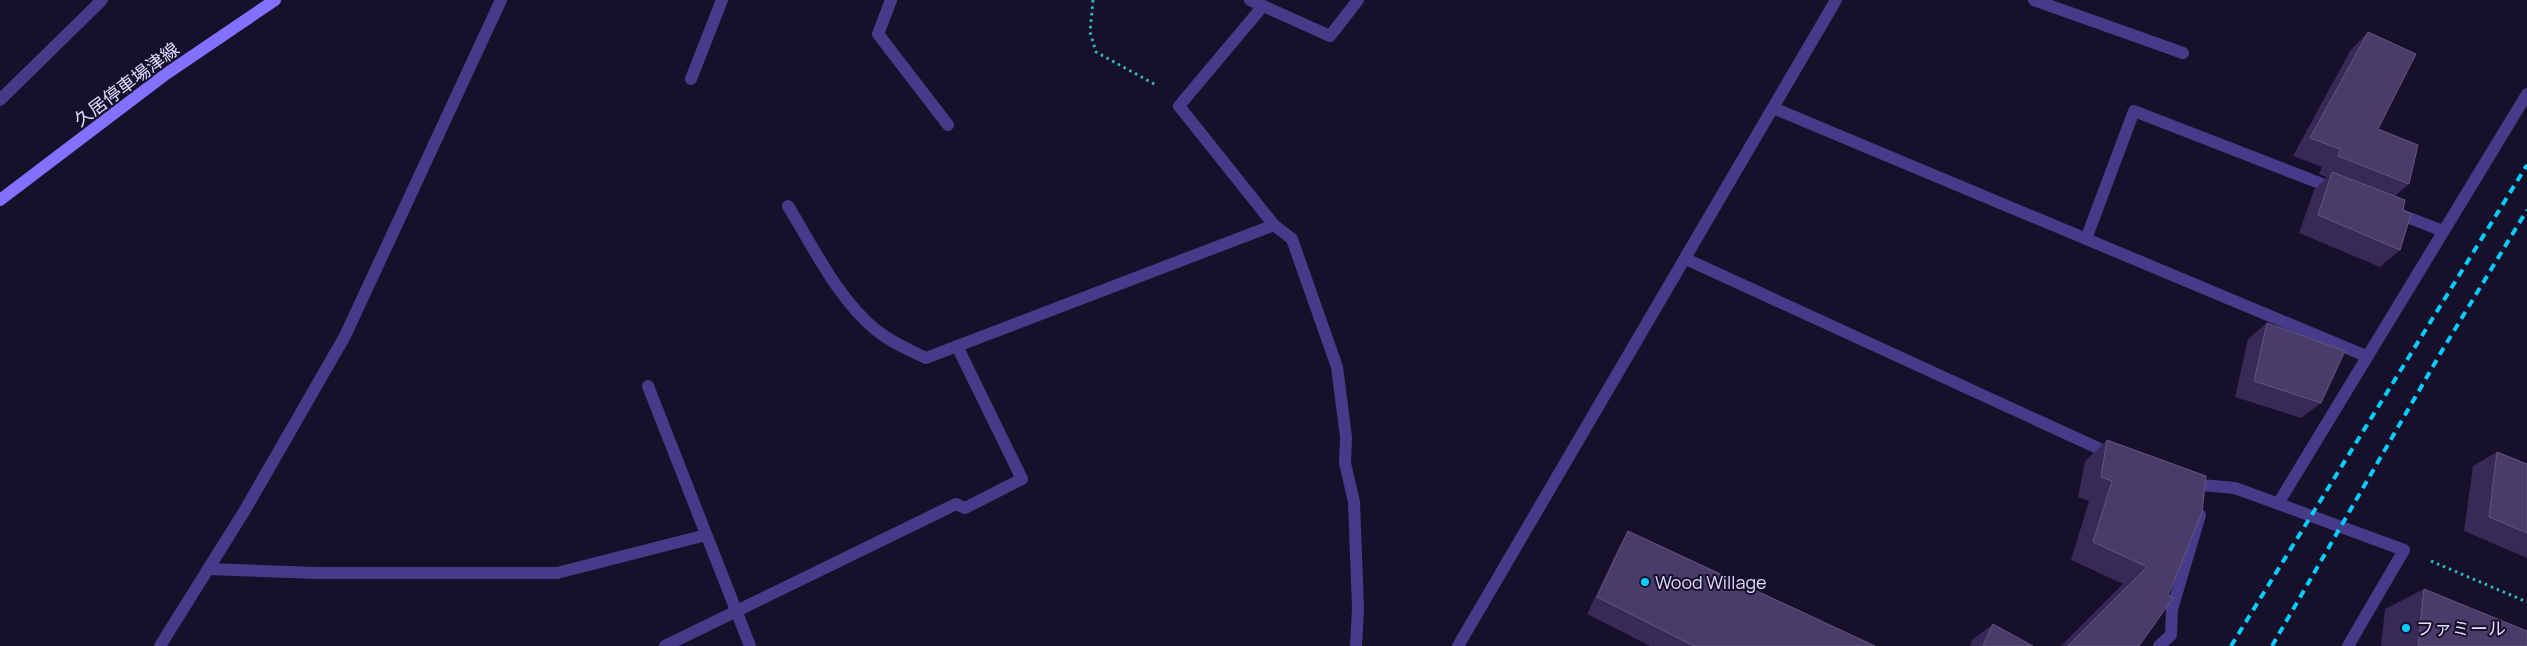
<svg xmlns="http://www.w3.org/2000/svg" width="2527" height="646" font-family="Manrope,'Noto Sans JP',sans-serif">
<rect width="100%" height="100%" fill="#17102a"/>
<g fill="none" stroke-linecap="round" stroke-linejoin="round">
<g stroke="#30b7bc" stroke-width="3" stroke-dasharray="2.5 4" stroke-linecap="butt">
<polyline points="1093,0 1090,32 1096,52 1156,85"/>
<polyline points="2431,561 2527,602"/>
</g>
<g stroke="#463b89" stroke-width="12">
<polyline points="1250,0 1330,36 1358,0"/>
<polyline points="2034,0 2183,53"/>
<polyline points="691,79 722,0"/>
<polyline points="1773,108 2366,356"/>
<path d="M788 206C814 248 837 298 876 330 891 342 909 350 926 358L1274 225 1179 106 1263 6"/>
<polyline points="2394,212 2443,231"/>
<polyline points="1274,225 1292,239 1337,367 1346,437 1345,463 1354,502 1358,608 1356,646"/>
<polyline points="2086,239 2134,111 2335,189"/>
<polyline points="648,386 750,646"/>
<polyline points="2279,502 2527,94"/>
<polyline points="208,569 317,573 557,573 706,535"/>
<polyline points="160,646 245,510 345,336 501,0"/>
<polyline points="665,646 956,504 965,508 1022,479 957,346"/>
<polyline points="2159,646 2171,635 2172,609 2200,515"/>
</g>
<g stroke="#463b89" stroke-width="12">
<polyline points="891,0 878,34 948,125"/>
<polyline points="0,100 102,0"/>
<polyline points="1686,259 2113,455"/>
<polyline points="2190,484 2235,488 2404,550 2348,646"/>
<polyline points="1458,646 1836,0"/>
</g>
<polyline stroke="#8270ff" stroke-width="12" points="0,200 166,74 275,0"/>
<g stroke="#05ceff" stroke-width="4" stroke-dasharray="8 6" stroke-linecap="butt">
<polyline points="2231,646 2527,165"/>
<polyline points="2272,646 2443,349 2527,210"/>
</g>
</g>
<g fill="#372958">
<polygon points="2368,32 2378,129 2409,184 2395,196 2403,210 2400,250 2380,267 2299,233 2314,190 2327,177 2319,174 2322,167 2293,156 2350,51"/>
<polygon points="2267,323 2321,403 2301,418 2235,397 2248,339"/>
<polygon points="2107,440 2206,476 2139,646 2061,646 2123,584 2071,560 2089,501 2078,497 2085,461"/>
<polygon points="2497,452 2527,464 2527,558 2464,531 2473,466"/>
<polygon points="1628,531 1875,646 1650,646 1587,614 1618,549"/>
<polygon points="2424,589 2527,646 2381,646 2385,609"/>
<polygon points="1993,624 2033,646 1970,646 1972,640"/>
</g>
<g fill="#493c6a" stroke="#615581">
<polygon points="2368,32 2416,54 2378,129 2418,145 2409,184 2338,156 2340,149 2310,138"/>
<polygon points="2332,172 2405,200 2403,210 2411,214 2400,250 2318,215"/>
<polygon points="2267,323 2345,351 2321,403 2254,381"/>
<polygon points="2107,440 2206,476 2202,513 2168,595 2173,598 2139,646 2068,646 2147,567 2093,542 2112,481 2101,477"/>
<polygon points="2497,452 2527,464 2527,533 2489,517"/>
<polygon points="1628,531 1875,646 1694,646 1597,597"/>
<polygon points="2424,589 2527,631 2527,646 2418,646"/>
<polygon points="1993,624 2033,646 1983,646"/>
</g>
<g fill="#05ceff" stroke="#17102a" stroke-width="2">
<circle cx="1645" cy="582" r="5"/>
<circle cx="2406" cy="628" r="5"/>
</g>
<g text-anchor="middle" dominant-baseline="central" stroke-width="4" stroke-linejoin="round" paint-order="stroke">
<g font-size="18" fill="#e1d9ff" stroke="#17102a">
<text transform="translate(126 84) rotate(-37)">久居停車場津線</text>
</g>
<g font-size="18" fill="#e1d9ff" stroke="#17102a" text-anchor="start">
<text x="1655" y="582">Wood Willage</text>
<text x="2416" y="628">ファミール</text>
</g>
</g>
</svg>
